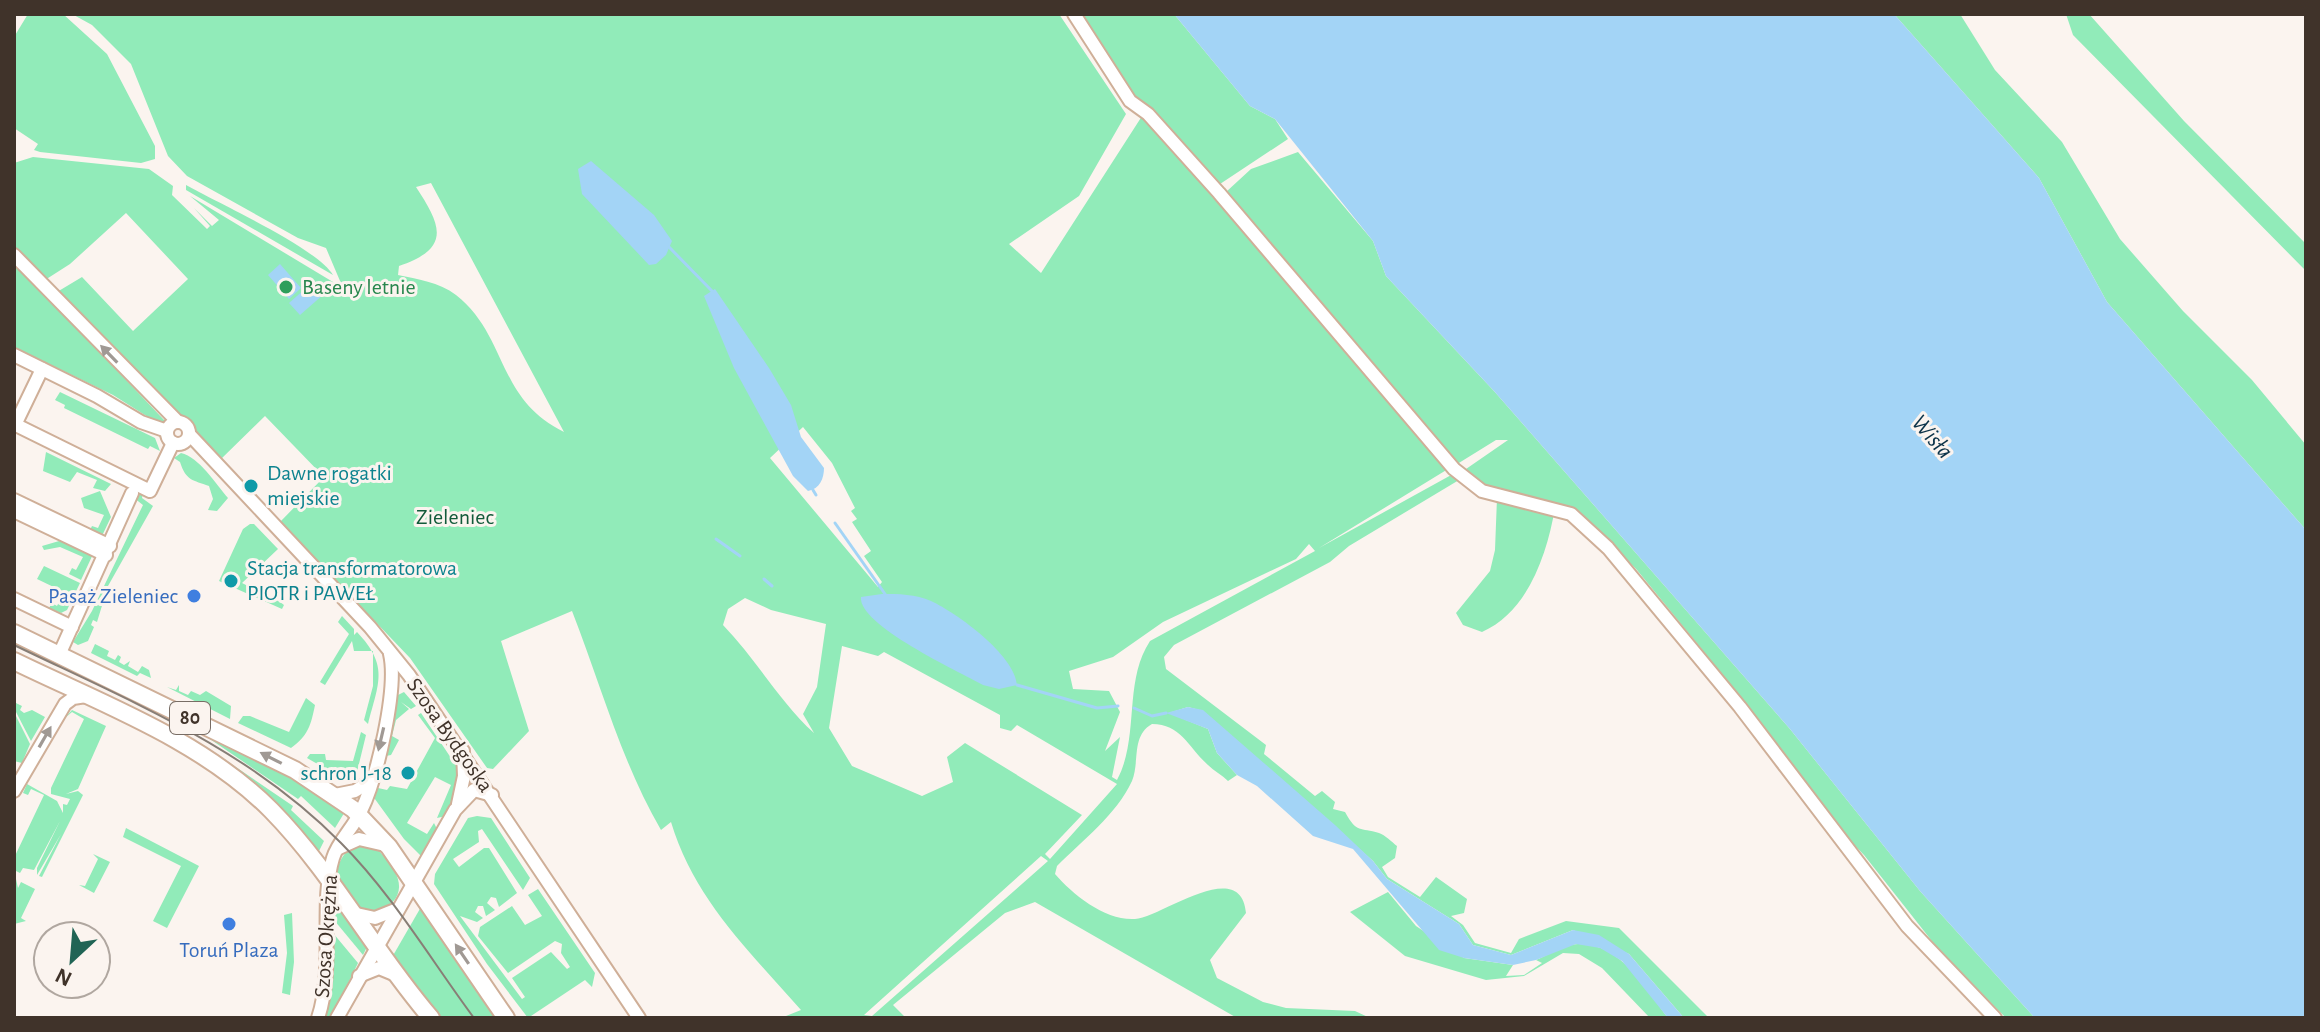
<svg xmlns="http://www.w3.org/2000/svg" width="2320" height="1032" font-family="'Alegreya Sans',sans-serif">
<rect width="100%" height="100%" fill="#fbf4ef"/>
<g fill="#91ebb9" fill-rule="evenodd">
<polygon points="28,14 63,14 107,54 155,146 155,159 141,163 40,152 34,150 38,144 14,128 14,37"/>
<path d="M72 14H1059L1126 114 1079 196 1009 244 1041 273 1144 113 1448 469 1319 548 1453 474 1464 476 1466 469 1508 440H1496L1454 466 1226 196V192L1251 169 1298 152 1373 241 1386 276 1494 391 1790 729 1920 891 2035 1018H2006L1939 950 1864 855 1833 823 1735 690 1637 570 1604 536 1555 508C1547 554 1528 612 1482 632L1463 625 1456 613 1490 571 1495 550 1497 498 1464 477 1349 546 1330 562 1174 645 1164 657 1166 669 1266 745 1264 754 1315 796 1322 791 1335 802 1333 809 1345 812C1357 834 1360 827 1379 833 1385 835 1392 842 1397 846L1395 858 1382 867 1388 877 1420 897 1436 877 1467 899 1464 913 1451 916 1463 925 1475 943 1511 953 1519 939 1566 921 1619 928 1709 1018H1684L1629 954 1573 930 1511 955 1473 945 1459 924 1387 879 1373 861 1203 711 1188 707 1169 713 1208 729 1217 753 1237 775 1228 781C1222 775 1214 771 1208 765 1188 747 1181 724 1152 724 1131 736 1140 761 1132 781 1117 814 1082 841 1057 866L1055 874C1073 895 1106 921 1135 919 1160 918 1241 855 1246 913L1210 960 1217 978 1263 1002 1286 1008 1355 1011 1370 1018H1237L1035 902 1005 913 893 1005 906 1018H781L801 1010C750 952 694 899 671 822L661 830C621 761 601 685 572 611L501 641 529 731 493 769 487 768 410 658 280 522 324 477 265 416 220 460C209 449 190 420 179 416L57 292 82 277 133 331 188 279 126 213 70 264 45 280 14 248V163L33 157 149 169 173 186 172 195 207 229 210 226 194 208 212 226 219 220 190 196 343 288 326 248 298 238 187 176 168 156 131 64 92 25ZM431 183 564 432C496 399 508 336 456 295 439 282 417 279 398 275L399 266C452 248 441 225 416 187ZM803 427 832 463 855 508 851 511 857 519 852 522 871 551 864 556 882 582 878 587 770 458ZM1309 544 1315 551 1150 641C1123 682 1140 737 1117 780L1112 777 1120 737 1105 751 1120 712 1109 691 1073 689 1069 671 1113 657 1163 622 1296 559ZM745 598 771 610 826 624 817 687 803 714 814 733C779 701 756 659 723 625L728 609ZM842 646 878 656 884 652 1000 715V728L1011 731 1017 725 1117 784 1050 859 1045 854 1082 815 965 743 947 757 953 782 922 796 852 766 829 728ZM1041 856 1048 861 872 1016 864 1015Z"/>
<polygon points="1079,14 1174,14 1250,106 1275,119 1288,139 1217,186 1141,105"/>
<polygon points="1894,14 1960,14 1995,70 2062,142 2120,239 2183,311 2252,380 2306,445 2306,530 2107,302 2039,178"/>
<polygon points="2066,14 2089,14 2184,121 2306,244 2306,271 2073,35"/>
<path d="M186 185C218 203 317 248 333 275L186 190Z"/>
<polygon points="14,262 165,421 166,423 148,417 113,395 14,347"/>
<polygon points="60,392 155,438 160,451 150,446 148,449 64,408 65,405 55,400"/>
<polygon points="46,452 111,484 105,491 93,488 97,480 77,472 70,482 43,471"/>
<path d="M181 453C199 457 216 484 228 498L217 511 208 510 213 499 209 486C193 480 186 481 180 462L174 458Z"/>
<polygon points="100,491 111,517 101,538 89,532 92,526 98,528 104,515 84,508 81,498"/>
<polygon points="143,493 142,498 153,506 108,586 97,622 93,620 91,625 94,627 88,641 78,645 73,642 92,611 143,505 134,498"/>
<polygon points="250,524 254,524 278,549 242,583 280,602 284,605 282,609 219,581 243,529"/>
<polygon points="66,539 94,552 81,580 69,574 72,568 76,570 83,557 60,547 44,550 42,546"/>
<polygon points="44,566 80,583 67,610 61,613 49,608 52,603 57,606 64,592 37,579"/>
<path d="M342 616 354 629V635L357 632C389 666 379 682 368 724L364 720 373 686V651H354L352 641 325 685 320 682 349 634 338 622Z"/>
<polygon points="14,638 269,762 346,810 335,828 301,796 298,799 207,737 14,644"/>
<polygon points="95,644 109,651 107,656 115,660 118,655 121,657 119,662 124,665 130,661 128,666 138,672 142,666 149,670 151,678 140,673 137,676 91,653"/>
<polygon points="14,653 205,746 293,806 291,810 324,841 318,853 276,803 220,760"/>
<polygon points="179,685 179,691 188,695 191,691 200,695 206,691 231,706 230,719 167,687 176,690"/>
<polygon points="404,692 416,706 411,709 401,702 409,709 396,720 392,736 399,740 391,755 386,756 378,788 387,790 390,786 407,789 435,738 418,715 421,713 459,770 453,804 446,816 437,818 451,785 435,777 407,823 427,834 434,823 438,831 422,857 404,839 372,795 396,696"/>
<path d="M306 698 315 705C311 725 308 736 291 748L238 723 243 716H250L289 732Z"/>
<polygon points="16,703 22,706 20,710 24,713 32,710 45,717 31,741 16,712"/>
<polygon points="72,710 106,726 78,789 66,794 78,791 83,795 42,877 39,876 61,834 37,875 37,868 60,821 34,870 23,868 20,873 14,870 14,858 44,795 31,789 28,795 23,793 27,784 57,801 63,813 63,804 67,805 70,799 51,794 51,788 84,719 72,712 65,718"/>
<polygon points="14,712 30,744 22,763 14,761"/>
<polygon points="361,732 366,735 357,772 349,782 307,758 310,754 325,754 326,760 353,761"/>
<polygon points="477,816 491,818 530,878 523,890 482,829 478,831 479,842 453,859 459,867 484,848 489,848 517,893 499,907 496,898 491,897 487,903 495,910 486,916 483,906 478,906 475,912 483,918 477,922 460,916 522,999 525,997 512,978 551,952 567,969 570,967 561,953 562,944 555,941 508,973 478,936 480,927 512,906 525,925 542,916 528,895 538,889 595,973 592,987 585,980 528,1018 487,964 434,884 435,874 468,818"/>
<polygon points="126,828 199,866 167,928 153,921 181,866 123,837"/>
<path d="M356 844 376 848C400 872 412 895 378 913 343 909 319 868 356 844Z"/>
<polygon points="93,854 110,862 94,893 79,885 85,886 98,859"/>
<polygon points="16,879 18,888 21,882 35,889 21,918 26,921 14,924"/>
<path d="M1388 892 1416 926 1464 958 1513 965 1506 976 1524 975 1542 963 1536 960C1548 955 1565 944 1578 944 1621 943 1646 989 1668 1018H1650L1602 968 1579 954 1563 953 1524 976 1486 980 1405 956 1350 912Z"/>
<polygon points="335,903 367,947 363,955 334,920"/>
<polygon points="421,907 495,1018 437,1018 391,959"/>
<polygon points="292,913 294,962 290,995 282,993 287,953 284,915"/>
<polygon points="333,933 358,963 331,1018 324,1018 329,1000"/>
</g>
<g fill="#a3d4f6">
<polygon points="1174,14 1894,14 2039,178 2107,302 2306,530 2306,1018 2035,1018 1920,891 1790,729 1494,391 1386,276 1373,241 1275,119 1250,106"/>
<polygon points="591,161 654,215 672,241 666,255 656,264 649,265 582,194 578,169"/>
<polygon points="280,264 301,288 289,299 268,275"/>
<polygon points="313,282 324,294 300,315 289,303"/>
<path d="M715 289 769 368 791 405 801 437 824 468C824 478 820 489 808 491L793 476 734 368 704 296Z"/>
<path d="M882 594C898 594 916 594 931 601 957 613 1015 655 1017 685L999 689 983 685C958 671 858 625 861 597Z"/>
<polygon points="1188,707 1203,710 1335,825 1373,861 1387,879 1459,924 1473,945 1511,955 1573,930 1599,935 1629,954 1684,1018 1668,1018 1622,961 1600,948 1576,944 1536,960 1513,965 1464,958 1439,950 1353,849 1313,836 1257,786 1237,775 1217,753 1208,729 1166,713"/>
</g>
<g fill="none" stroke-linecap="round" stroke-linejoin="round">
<g stroke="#a3d4f6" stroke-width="3">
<polyline points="669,247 712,291"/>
<polyline points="813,490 816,495"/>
<polyline points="835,523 885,594"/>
<polyline points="716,539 740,556"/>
<polyline points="764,579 772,586"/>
<polyline points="1017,685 1097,708 1118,706"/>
<polyline points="1134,708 1152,716 1166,713"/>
</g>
<defs>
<g id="minor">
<polyline points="1074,14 1130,101 1148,114 1219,193 1454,469 1482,491 1571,514 1608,548 1740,707 1907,926 1995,1018"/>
<polyline points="14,255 177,421"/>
<polyline points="14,355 97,396 141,422 167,431"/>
<circle cx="178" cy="433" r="11"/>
<polyline points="14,424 150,491 173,443"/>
<polyline points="15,425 42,369"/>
<polyline points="190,435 370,627 409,675 639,1018"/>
<polyline points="14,500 110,546"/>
<polyline points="14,511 106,555"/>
<polyline points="14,599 72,627"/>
<polyline points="59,655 132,493"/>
<polyline points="14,791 65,704 73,698 86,696"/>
<polyline points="335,795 355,791 371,781"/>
<polyline points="458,804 464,776 463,751"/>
<polyline points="339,848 359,839 385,845"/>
<polyline points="352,913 375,918 395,910"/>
<polyline points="359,976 379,968 396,975"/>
<path d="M318 1018C335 967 319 904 333 858 338 841 354 827 361 811 377 778 398 689 390 654"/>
<polyline points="337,1018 455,810 474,790 492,795"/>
</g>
<g id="major">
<polyline points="14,633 295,770 353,809 389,847 506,1018"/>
<path d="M14 661C102 704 200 739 271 810 332 872 374 952 431 1018"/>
</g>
</defs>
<use href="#minor" stroke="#cfaf98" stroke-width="16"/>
<use href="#major" stroke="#cfaf98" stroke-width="20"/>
<use href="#minor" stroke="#fff" stroke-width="12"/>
<use href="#major" stroke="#fff" stroke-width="16"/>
<path stroke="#887e76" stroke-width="2" d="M14 645C130 701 249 749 341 843 392 894 431 960 474 1018"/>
</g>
<defs><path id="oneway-solid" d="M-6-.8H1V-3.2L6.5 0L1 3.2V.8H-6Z" transform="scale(2)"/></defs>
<g fill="#a09994">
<use href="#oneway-solid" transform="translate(109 354) rotate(-134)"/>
<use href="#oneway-solid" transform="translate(45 737) rotate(-60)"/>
<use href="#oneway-solid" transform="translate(381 739) rotate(103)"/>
<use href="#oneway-solid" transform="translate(271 758) rotate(-153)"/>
<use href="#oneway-solid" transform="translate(462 954) rotate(-124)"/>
</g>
<circle fill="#2e9e5b" stroke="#fbf4ef" stroke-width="3" cx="286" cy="287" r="8"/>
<g fill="#0f9aa8" stroke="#fbf4ef" stroke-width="3">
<circle cx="251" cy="486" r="8"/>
<circle cx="231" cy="581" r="8"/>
<circle cx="408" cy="773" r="8"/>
</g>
<g fill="#3f7fe0" stroke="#fbf4ef" stroke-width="3">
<circle cx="194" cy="596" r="8"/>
<circle cx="229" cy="924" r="8"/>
</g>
<g text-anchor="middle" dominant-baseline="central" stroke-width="6" stroke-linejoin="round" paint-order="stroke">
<rect fill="#fbf4ef" stroke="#786d65" stroke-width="2" x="170" y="702" width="40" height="32" rx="6"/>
<g font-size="20" font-weight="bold" fill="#40332a">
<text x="190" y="718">80</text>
</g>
<g font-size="22" fill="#27864d" stroke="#fbf4ef" text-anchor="start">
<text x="302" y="287">Baseny letnie</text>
</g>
<g font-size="22" fill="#0d838f" stroke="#fbf4ef" text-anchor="start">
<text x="267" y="473">Dawne rogatki<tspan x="267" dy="25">miejskie</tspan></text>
<text x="247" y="568">Stacja transformatorowa<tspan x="247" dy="25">PIOTR i PAWEŁ</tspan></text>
<text x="392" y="773" text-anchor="end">schron J-18</text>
</g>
<g font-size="22" fill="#125b3a" stroke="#fbf4ef">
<text x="455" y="517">Zieleniec</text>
</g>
<g font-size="22" fill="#366cbe" stroke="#fbf4ef" text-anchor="end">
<text x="178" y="596">Pasaż Zieleniec</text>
<text x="229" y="950" text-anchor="middle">Toruń Plaza</text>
</g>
<g font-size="22" fill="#40332a" stroke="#fbf4ef">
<text transform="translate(450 735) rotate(55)">Szosa Bydgoska</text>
<text transform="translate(326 936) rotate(-86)">Szosa Okrężna</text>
</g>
<g font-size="24" font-style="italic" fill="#0c3349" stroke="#fbf4ef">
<text transform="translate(1932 437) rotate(49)">Wisła</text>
</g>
</g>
<rect width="2320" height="1032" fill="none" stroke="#40332a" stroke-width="32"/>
<g transform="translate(72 960) rotate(206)"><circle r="38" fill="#fbf4ef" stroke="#b0a7a0" stroke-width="2"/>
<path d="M0-6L14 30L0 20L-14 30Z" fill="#206455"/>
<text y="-12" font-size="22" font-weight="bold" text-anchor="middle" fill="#40332a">N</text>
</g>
</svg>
